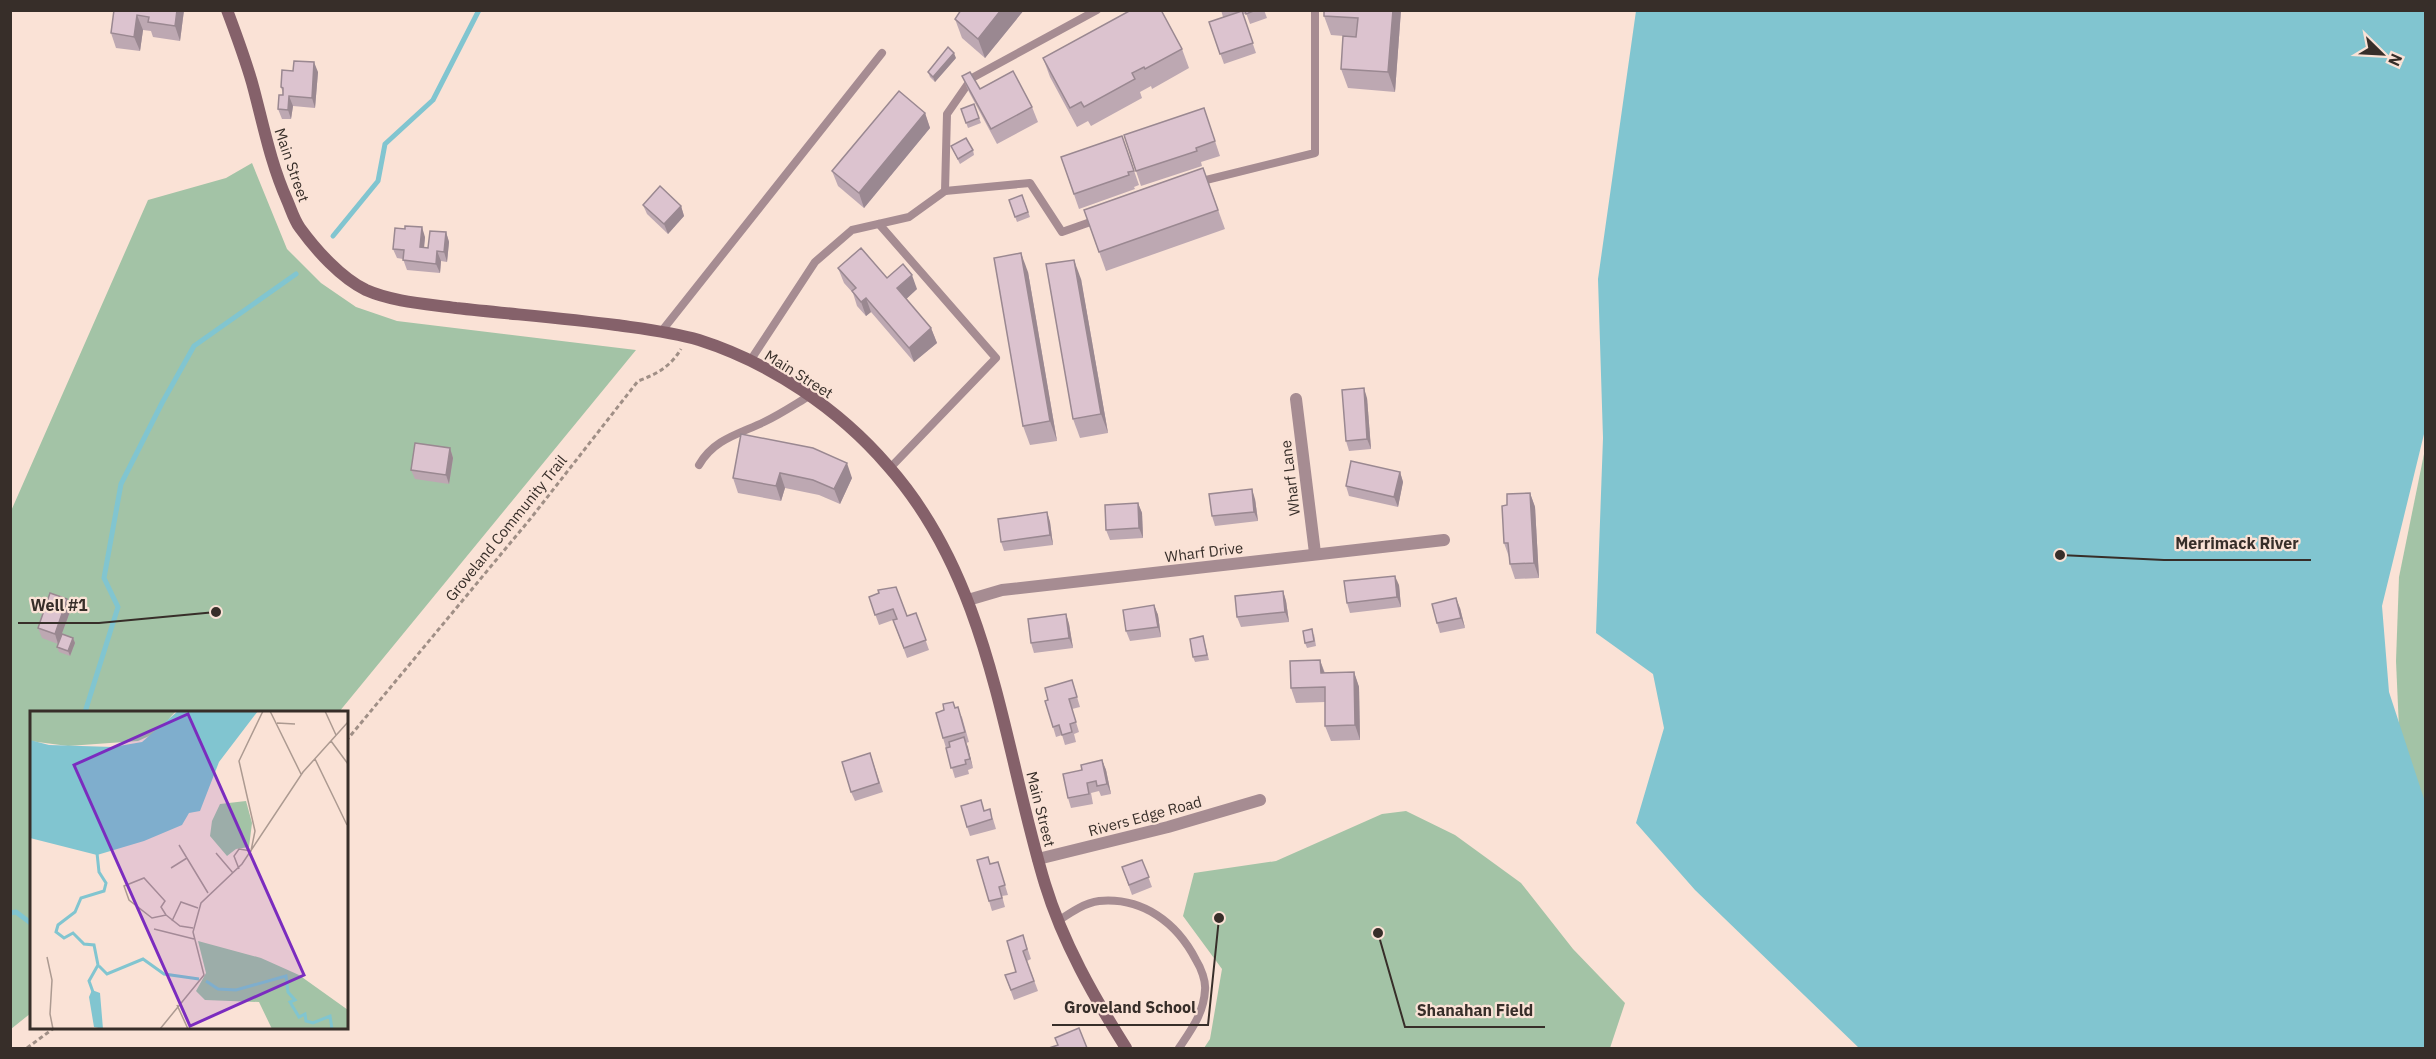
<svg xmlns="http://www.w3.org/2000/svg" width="2436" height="1059" font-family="'IBM Plex Sans',sans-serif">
<rect width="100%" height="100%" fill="#fae2d6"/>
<g fill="#a3c3a6">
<polygon points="252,163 287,249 321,283 356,307 397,321 636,350 339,712 32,712 31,1013 11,1029 11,511 148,200 226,178"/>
<polygon points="2425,449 2425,840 2400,751 2396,661 2399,577"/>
<polygon points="1406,811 1455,835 1521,883 1573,949 1625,1003 1610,1048 1204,1048 1210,1039 1222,969 1183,916 1194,873 1276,861 1382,814"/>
</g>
<polygon fill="#81c5d0" points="1636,11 2425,11 2425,430 2382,606 2389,692 2425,802 2425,1048 1859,1048 1695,890 1636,823 1664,728 1653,674 1596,633 1603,438 1598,279"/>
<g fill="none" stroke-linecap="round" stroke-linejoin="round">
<g stroke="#81c5d0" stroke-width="5">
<polyline points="333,236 378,181 385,144 433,100 479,10"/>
<polyline points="85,712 118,607 104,578 121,484 162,403 194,346 296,274"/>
<polyline points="10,913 16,912 32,924"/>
</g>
<g stroke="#a08f86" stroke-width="3" stroke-dasharray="4.5 3" stroke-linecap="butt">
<path d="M346 741 531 518 638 381C657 374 670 367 681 349"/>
<polyline points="27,1048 54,1028"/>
</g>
<g stroke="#a68c92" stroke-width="8">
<polyline points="1198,182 1315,153 1315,10"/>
<polyline points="945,191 947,114 972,78 1097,10"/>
<polyline points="879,224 996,358 890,468"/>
<polyline points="661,332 882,53"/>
<polyline points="750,361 815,262 852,230 909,217 945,191 1030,183 1062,232 1099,219"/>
<path d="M699 465C714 439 739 434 764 422 779 415 794 405 809 396"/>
<path d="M1058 921C1070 913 1084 903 1099 901 1143 897 1177 923 1196 960 1201 968 1206 981 1205 990 1204 1013 1191 1030 1179 1048"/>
</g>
<g stroke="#a68c92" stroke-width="12">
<polyline points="1296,399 1315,553"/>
<polyline points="968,600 1002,590 1444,540"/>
<polyline points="1038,859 1168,827 1260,800"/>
</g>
<path stroke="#85616a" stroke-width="12" d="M227 10C237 37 247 63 254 90 264 128 271 164 287 200 291 209 294 220 300 228 316 250 341 278 366 290 393 302 428 304 456 308 510 314 563 318 616 325 644 329 672 332 699 340 771 363 839 409 888 466 991 582 1002 742 1045 884 1063 943 1094 997 1126 1048"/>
</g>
<g fill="#bda8b2">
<polygon points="114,10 184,10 180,41 153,37 151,31 143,30 140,51 116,48 111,33"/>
<polygon points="1024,10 985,58 962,38 955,19"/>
<polygon points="1221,10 1264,10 1267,18 1250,24 1246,13 1243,15 1256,53 1224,64 1209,22 1223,17"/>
<polygon points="1324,10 1401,10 1395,92 1348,88 1341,69 1356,37 1331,35 1324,16"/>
<polygon points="1182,49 1189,68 1152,89 1151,86 1140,92 1142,98 1091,126 1088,121 1077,127 1050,77 1043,58"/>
<polygon points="956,58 935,82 930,77 928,72"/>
<polygon points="318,72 315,108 293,106 291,119 282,119 278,109 283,93 281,87"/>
<polygon points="962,76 980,89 1032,107 1038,122 997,144 968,90"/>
<polygon points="974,104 981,123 968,128 961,109"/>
<polygon points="1204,108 1220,156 1201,162 1202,166 1141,186 1136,171"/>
<polygon points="925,113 930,128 864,208 838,186 832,171"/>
<polygon points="1122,136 1139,185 1134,187 1135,189 1079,209 1061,157"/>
<polygon points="951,146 973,150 974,155 960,164"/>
<polygon points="1203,168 1225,229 1106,271 1084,210"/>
<polygon points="1022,195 1030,217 1017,222 1009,200"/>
<polygon points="643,205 681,206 684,216 668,234 647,214"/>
<polygon points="446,232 449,242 447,262 441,261 440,273 407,270 403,259 397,258 393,249 425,237 424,248 428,248"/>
<polygon points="838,268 887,278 917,289 906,299 931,328 937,343 914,362 871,312 866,316 857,306 853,293 844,283"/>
<polygon points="1028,272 1057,441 1030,445 1023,426"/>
<polygon points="1081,279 1108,433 1080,438 1073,419"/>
<polygon points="1367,398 1371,449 1349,451 1346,441"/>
<polygon points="741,434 852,478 840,504 819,495 785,488 781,501 738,493 733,478"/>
<polygon points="450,448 453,458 449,484 415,479 411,470"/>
<polygon points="1400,472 1403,482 1398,507 1349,496 1346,486"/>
<polygon points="1530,493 1535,507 1539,578 1515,579 1510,564 1509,557 1504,543 1507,505"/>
<polygon points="1255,499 1258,521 1215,526 1212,516"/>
<polygon points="1138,503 1142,513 1143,538 1110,540 1106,530"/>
<polygon points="1047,512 1050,522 1053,545 1004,551 1001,542"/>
<polygon points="1399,585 1401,607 1350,613 1347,603"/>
<polygon points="1283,591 1286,601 1289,622 1241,627 1237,617"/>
<polygon points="869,597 907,616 916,613 929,650 907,658 893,620 879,625"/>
<polygon points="1154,605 1158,615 1161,637 1130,641 1126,631"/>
<polygon points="1460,608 1465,628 1440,633 1437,623"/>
<polygon points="71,609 58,644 42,638 38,628"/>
<polygon points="1066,614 1069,624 1073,648 1034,653 1031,643"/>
<polygon points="1314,634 1316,646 1307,648 1305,643"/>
<polygon points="1203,636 1209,660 1195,662 1193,657"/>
<polygon points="73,638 75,643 70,656 59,652 57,647"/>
<polygon points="1320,660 1325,673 1354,672 1359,687 1360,740 1331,741 1325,726 1325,702 1296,703 1291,688"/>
<polygon points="1072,680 1080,707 1072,709 1079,732 1074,734 1076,742 1065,745 1062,735 1056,737 1053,727 1048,700"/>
<polygon points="953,702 955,708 962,717 969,742 966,743 973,768 968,770 969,774 955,778 943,738 944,710"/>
<polygon points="870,753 883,792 855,801 851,792"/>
<polygon points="1102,760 1106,770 1111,794 1101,796 1099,791 1091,793 1093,804 1071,808 1068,798 1082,770"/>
<polygon points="985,810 993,819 996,829 970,836 967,827"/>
<polygon points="1142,860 1152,887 1132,895 1122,867"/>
<polygon points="998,862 1008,895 1002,896 1005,907 992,911 989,901 991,864"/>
<polygon points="1023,935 1031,959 1027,961 1038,991 1014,1000 1005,975 1016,972"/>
</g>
<g fill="#9a8891">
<polygon points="177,10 184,10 180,41 175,26"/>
<polygon points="1001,10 1024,10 985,58 978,39"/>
<polygon points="1393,10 1401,10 1395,92 1388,72"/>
<polygon points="137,15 143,30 140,51 134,37"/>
<polygon points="954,53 956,58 935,82 933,77"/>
<polygon points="314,62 318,72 315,108 312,98"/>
<polygon points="289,96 293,106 291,119 288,110"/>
<polygon points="925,113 930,128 864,208 859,193"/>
<polygon points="681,206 684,216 668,234 664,224"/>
<polygon points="422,227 425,237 423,257 420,247"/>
<polygon points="446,232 449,242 447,262 444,252"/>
<polygon points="437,251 441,261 440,273 436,264"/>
<polygon points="1021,253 1028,272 1057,441 1050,421"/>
<polygon points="1074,260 1081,279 1108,433 1101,414"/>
<polygon points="912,275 917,289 902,303 897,288"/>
<polygon points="866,298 871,312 866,316 861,302"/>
<polygon points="931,328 937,343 914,362 909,348"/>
<polygon points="1364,388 1367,398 1371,449 1367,439"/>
<polygon points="450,448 453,458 449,484 446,475"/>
<polygon points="847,463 852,478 840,504 834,489"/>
<polygon points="1400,472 1403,482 1398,507 1394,497"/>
<polygon points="780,473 785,488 781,501 776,486"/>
<polygon points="1252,489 1255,499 1258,521 1254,512"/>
<polygon points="1530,493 1535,507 1539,578 1534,563"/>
<polygon points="1138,503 1142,513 1143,538 1139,528"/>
<polygon points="1047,512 1050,522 1053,545 1050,535"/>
<polygon points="1395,576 1399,585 1401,607 1397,597"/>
<polygon points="1283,591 1286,601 1289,622 1285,612"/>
<polygon points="1456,598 1460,608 1465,628 1461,618"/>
<polygon points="67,599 71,609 58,644 55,634"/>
<polygon points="1154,605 1158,615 1161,637 1158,627"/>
<polygon points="1066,614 1069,624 1073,648 1069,638"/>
<polygon points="73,638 75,643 70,656 68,651"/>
<polygon points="1320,660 1325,675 1321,673"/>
<polygon points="1354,672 1359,687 1360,740 1355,725"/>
<polygon points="964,737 968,747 973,768 970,759"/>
<polygon points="1102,760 1106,770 1111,794 1107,784"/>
</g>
<g fill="#dcc3cf" stroke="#9a8891" stroke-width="1.5">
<polygon points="114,10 177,10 175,26 148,22 149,17 137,15 134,37 111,33"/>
<polygon points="961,10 1001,10 978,39 955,19"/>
<polygon points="1131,10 1161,10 1182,49 1145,69 1144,67 1132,73 1135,79 1084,107 1081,102 1070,108 1043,58"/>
<polygon points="1245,10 1256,10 1246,14"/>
<polygon points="1324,10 1393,10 1388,72 1341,69 1343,36 1356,37 1358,18 1324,16"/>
<polygon points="1242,11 1253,43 1220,54 1209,22"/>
<polygon points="948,47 954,53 933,77 928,72"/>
<polygon points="294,61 314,62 312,98 289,96 288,110 278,109 279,95 283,95 283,88 281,87 282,70 293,71"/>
<polygon points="1013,71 1032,107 991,129 962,76 970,72 980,89"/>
<polygon points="899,91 925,113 859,193 832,171"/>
<polygon points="974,104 979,118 966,123 961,109"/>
<polygon points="1204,108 1215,141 1196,148 1197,151 1136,171 1124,135"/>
<polygon points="1122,136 1134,171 1128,172 1129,175 1074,194 1061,157"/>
<polygon points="966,138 973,150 958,159 951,146"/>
<polygon points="1203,168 1218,210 1099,252 1084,210"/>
<polygon points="660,186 681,206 664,224 643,205"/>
<polygon points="1022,195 1028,212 1015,217 1009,200"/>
<polygon points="405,226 422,227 420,247 428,248 430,231 446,232 444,252 437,251 436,264 403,260 404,250 393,249 395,228 405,229"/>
<polygon points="861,248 887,278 903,264 912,275 897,288 931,328 909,348 866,298 861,302 852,291 856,288 838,268"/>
<polygon points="1021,253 1050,421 1023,426 994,258"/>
<polygon points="1074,260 1101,414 1073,419 1046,264"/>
<polygon points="1364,388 1367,439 1346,441 1342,390"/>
<polygon points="741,434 813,448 847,463 834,489 813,480 780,473 776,486 733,478"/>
<polygon points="415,443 450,448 446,475 411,470"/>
<polygon points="1351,461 1400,472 1394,497 1346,486"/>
<polygon points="1252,489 1254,512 1212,516 1209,494"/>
<polygon points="1530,493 1534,563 1510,564 1508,543 1504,543 1502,506 1507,505 1507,494"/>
<polygon points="1138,503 1139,528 1106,530 1105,505"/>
<polygon points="1047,512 1050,535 1001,542 998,519"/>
<polygon points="1395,576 1397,597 1347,603 1344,581"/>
<polygon points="896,587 907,616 916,613 926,640 904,648 893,620 897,619 893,609 875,615 869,597 879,593 878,590"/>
<polygon points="1283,591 1285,612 1237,617 1235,596"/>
<polygon points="50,593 67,599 55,634 38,628"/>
<polygon points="1456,598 1461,618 1437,623 1432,604"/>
<polygon points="1154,605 1158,627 1126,631 1123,610"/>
<polygon points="1066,614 1069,638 1031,643 1028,619"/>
<polygon points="1312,629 1314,641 1305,643 1303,631"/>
<polygon points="62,634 73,638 68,651 57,647"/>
<polygon points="1203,636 1207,655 1193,657 1190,639"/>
<polygon points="1320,660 1321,673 1354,672 1355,725 1325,726 1325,687 1291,688 1290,661"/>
<polygon points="1072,680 1077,697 1069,699 1076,722 1070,724 1072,732 1062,735 1059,725 1053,727 1045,701 1048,700 1045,688"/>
<polygon points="953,702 955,708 958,707 965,732 943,738 936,713 944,710 943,704"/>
<polygon points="964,737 970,759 965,760 966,764 951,768 946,748 950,747 949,742"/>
<polygon points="870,753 879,783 851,792 842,762"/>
<polygon points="1102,760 1107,784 1097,786 1096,781 1087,783 1089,794 1068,798 1063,774 1082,770 1081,765"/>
<polygon points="981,800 984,811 990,809 992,819 967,827 961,806"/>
<polygon points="988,857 990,864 998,862 1005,885 999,887 1002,898 989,901 977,860"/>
<polygon points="1142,860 1149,877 1129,885 1122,867"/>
<polygon points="1023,935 1027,949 1023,951 1034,981 1011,990 1005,975 1016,972 1007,941"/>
<polygon points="1079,1028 1087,1048 1049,1048 1058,1045 1055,1038"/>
</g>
<g text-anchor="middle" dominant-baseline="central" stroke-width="4.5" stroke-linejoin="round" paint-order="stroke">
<g font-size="15" fill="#372e29" stroke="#fae2d6">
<text transform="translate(292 165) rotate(71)">Main Street</text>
<text transform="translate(799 374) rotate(32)">Main Street</text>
<text transform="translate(1290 478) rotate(-97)">Wharf Lane</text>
<text transform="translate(506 528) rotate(-51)">Groveland Community Trail</text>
<text transform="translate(1204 552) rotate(-7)">Wharf Drive</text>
<text transform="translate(1041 809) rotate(76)">Main Street</text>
<text transform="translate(1145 816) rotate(-15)">Rivers Edge Road</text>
</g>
</g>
<g transform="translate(30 711)">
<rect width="318" height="318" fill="#fae2d6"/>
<path d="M0 0H146L126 22 108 30 38 35 0 30ZM216 90 222 112 219 136 206 138 197 145 180 125 182 110 190 93ZM168 230 231 247 269 264 318 299V318H242L229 291 175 289 166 280 176 262Z" fill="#a3c3a6"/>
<path d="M148 0H228L189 51 170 100 159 102 152 114 114 130 67 144 0 127V29L19 34 83 36 112 31ZM62 279 70 282 73 318 64 316 59 286Z" fill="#81c5d0"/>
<path fill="none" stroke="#81c5d0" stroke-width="3" d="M69 255 77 263 113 248 134 263 169 268M176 270 188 278 206 279 256 265 258 281 265 289 260 291 269 306 275 303 276 310 283 312 300 305 302 318M63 281 59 270 68 254 64 234 54 233 43 222 34 227 26 221 28 214 45 201 51 187 74 180 76 172 69 161 67 142"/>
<path fill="none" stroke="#ac9a91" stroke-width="1.5" d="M240 0 271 63M295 0 306 24M247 12 265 13M301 30 318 53M285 48 317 114M149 134 178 182M186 142 203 162M141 157 157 147M209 158 204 145 209 138 221 140 225 120 209 50 233 0M136 204 131 196 135 190 114 167 94 175 99 189 122 207 136 204 150 215 163 217M142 210 151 191 168 197M124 218 164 228M17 246 22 269 20 303 23 318M147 294 158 318M130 318 174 264 163 221 171 192 212 153 273 61 318 11"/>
<path fill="#7b2cbf" fill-opacity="0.15" stroke="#7b2cbf" stroke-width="3" d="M158 3 274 264 160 315 44 54Z"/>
<rect width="318" height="318" fill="none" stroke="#372e29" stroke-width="3"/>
</g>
<path fill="none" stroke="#372e29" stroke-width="2" d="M2060 555L2164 560H2311M216 612L99 623H18M1219 918L1208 1025H1052M1378 933L1405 1027H1545"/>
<g fill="#372e29" stroke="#fae2d6" stroke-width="2">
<circle cx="2060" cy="555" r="6"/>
<circle cx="216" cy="612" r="6"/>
<circle cx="1219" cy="918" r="6"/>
<circle cx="1378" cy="933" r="6"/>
</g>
<g font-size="16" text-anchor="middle" font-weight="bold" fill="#372e29" stroke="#fae2d6" stroke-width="4.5" stroke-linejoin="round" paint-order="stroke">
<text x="2237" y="549">Merrimack River</text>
<text x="59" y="611">Well #1</text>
<text x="1130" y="1013">Groveland School</text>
<text x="1475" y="1016">Shanahan Field</text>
</g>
<rect width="2436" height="1059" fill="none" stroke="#372e29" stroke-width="24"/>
<g transform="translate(2382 54) rotate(114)" stroke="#fae2d6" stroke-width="4.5" paint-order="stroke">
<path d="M0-4.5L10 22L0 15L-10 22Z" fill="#372e29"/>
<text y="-9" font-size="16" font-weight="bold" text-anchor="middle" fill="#372e29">N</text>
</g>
</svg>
